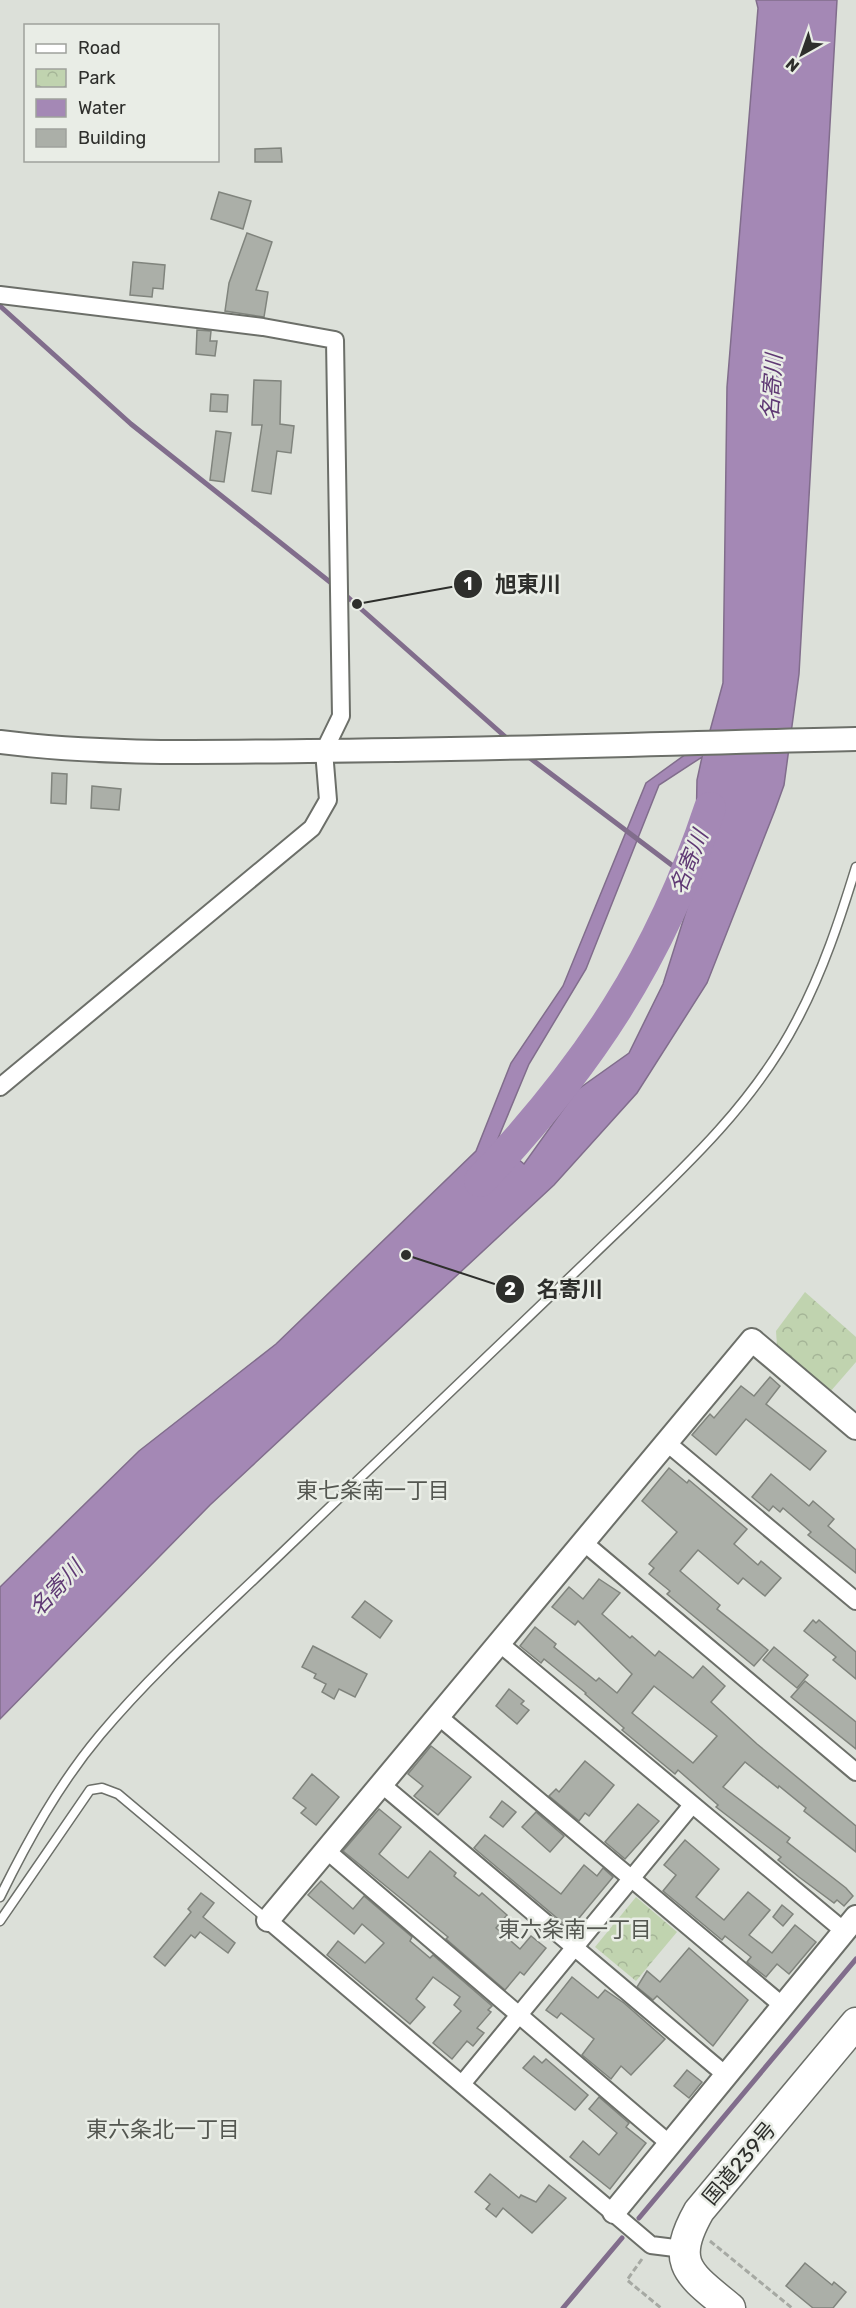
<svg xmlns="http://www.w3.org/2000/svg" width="856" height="2308" font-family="Rubik,'Noto Sans JP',sans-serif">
<defs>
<pattern id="park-crowns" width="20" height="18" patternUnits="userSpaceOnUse" patternTransform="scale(1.5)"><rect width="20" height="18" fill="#c0d3af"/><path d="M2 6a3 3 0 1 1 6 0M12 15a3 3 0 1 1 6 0" fill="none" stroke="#a5b597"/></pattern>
</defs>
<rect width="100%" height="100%" fill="#dce0d9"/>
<g fill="url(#park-crowns)">
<polygon points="805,1292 856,1337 856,1362 830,1392 777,1346 776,1331"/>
<polygon points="636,1897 677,1932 636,1981 595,1947"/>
</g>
<path fill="#a488b5" stroke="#816d8c" stroke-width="1.5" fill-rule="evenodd" d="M756 0H837L799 674 784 785 775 810 707 983 637 1093 554 1185 210 1505 0 1719V1587L139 1451 276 1344 476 1151 511 1063 563 986 646 783 708 738 723 683 727 387 758 8ZM702 757 697 780 695 883 663 984 629 1053 577 1090 524 1164 497 1141 529 1064 586 969 659 785Z"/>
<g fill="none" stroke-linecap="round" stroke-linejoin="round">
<g stroke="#816d8c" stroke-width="5">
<polyline points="0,306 131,424 335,586"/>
<polyline points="342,592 510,741"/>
<polyline points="526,755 685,875"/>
<polyline points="639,2218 856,1959"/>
<polyline points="563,2308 622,2238"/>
</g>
<path stroke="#a488b5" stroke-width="32" d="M480 1181C588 1067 660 959 710 808"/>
</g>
<g fill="#abafa8" stroke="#80847d" stroke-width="1.5" fill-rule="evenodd">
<polygon points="281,148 282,162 255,162 255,149"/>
<polygon points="219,192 251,201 243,229 211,219"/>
<polygon points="247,233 272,242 256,290 268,292 264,317 225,311 229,283"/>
<polygon points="133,262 165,265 163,289 153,288 152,297 130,295"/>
<polygon points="197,330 211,331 210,341 217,341 215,356 196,354"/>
<polygon points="254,380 281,381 280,424 294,426 291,453 277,451 271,494 252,491 262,425 252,425"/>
<polygon points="211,394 228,395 227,412 210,411"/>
<polygon points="216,431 231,433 224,482 210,480"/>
<polygon points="52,773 67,774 66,804 51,803"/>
<polygon points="92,786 121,789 119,810 91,808"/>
<polygon points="770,1377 780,1386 766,1404 826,1451 810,1470 746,1419 716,1455 692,1435 710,1414 714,1418 741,1386 754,1396"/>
<polygon points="669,1468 687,1483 689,1480 747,1529 734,1544 758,1565 761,1561 781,1578 765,1596 743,1578 738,1584 698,1550 680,1571 720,1605 717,1609 768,1650 754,1666 667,1594 670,1591 649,1574 654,1568 649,1564 677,1532 642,1501"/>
<polygon points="771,1474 809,1506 813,1501 834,1519 828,1526 856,1550 856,1573 808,1535 811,1532 783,1508 780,1512 773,1506 769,1511 752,1497"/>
<path d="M599 1579 620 1593 602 1614 630 1638 632 1636 655 1656 659 1651 693 1678 703 1666 725 1686 711 1702 757 1744 856 1826V1852L804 1811 806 1808 779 1786 778 1788 745 1762 723 1787 790 1838 787 1842 846 1888 853 1896 844 1906 837 1900 834 1903 799 1877 778 1860 781 1857 716 1807 718 1805 678 1770 675 1774 622 1730 624 1728 585 1694 586 1693 544 1659 541 1663 520 1646 535 1627 556 1644 554 1647 596 1681 599 1678 617 1693 632 1674 578 1621 575 1625 552 1607 569 1587 583 1599ZM654 1686 717 1736 693 1763 632 1713Z"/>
<polygon points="365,1601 392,1621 380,1638 352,1617"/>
<polygon points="813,1620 816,1623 819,1620 856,1652 856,1679 833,1660 836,1657 804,1631"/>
<polygon points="313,1646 367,1674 355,1697 339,1689 334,1699 322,1692 326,1684 314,1678 316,1674 302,1667"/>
<polygon points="774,1647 808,1675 797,1688 763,1660"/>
<polygon points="805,1681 856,1722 856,1749 791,1697"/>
<polygon points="509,1689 524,1701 521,1704 529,1710 517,1724 496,1706"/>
<polygon points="431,1746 471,1777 438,1815 414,1796 423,1786 408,1774"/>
<polygon points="585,1761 614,1785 589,1816 585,1813 579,1821 549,1796 556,1789 559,1792"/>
<polygon points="312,1774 339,1797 316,1825 301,1813 306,1808 293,1798"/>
<polygon points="502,1801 516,1812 503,1827 490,1817"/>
<polygon points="638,1804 659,1821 625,1859 605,1842"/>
<polygon points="379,1809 401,1827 379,1854 399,1871 408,1878 430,1851 456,1873 454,1876 479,1896 482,1893 507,1915 496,1928 520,1949 531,1936 546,1948 524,1975 520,1972 505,1990 446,1939 448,1937 343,1851"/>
<polygon points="536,1812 564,1836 550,1852 522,1827"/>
<polygon points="485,1835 561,1894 584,1865 597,1876 603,1868 613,1877 570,1929 474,1848"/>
<polygon points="685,1840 719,1869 696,1897 724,1920 748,1892 770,1910 749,1935 772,1953 795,1925 816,1942 789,1974 777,1964 766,1977 747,1962 751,1957 725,1936 722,1940 663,1891 676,1875 664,1865"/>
<polygon points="321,1881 353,1909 364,1896 412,1937 410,1941 430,1958 433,1955 492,2006 488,2010 491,2012 477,2028 484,2033 473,2046 467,2041 452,2059 433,2043 461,2011 454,2005 460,1997 433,1977 416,1999 425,2007 410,2024 327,1955 338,1941 365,1963 384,1943 362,1924 354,1934 308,1895"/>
<polygon points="201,1893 214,1903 203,1917 235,1943 228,1953 200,1932 195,1938 191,1935 165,1966 154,1957 191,1912 188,1909"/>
<polygon points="782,1905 793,1914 783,1926 773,1917"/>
<polygon points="689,1948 748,2000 713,2046 657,1996 653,2000 637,1987 647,1971 660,1982"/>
<polygon points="572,1977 598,1998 605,1990 624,2003 665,2039 631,2075 621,2066 611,2079 582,2055 594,2039 561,2013 557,2018 546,2010"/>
<polygon points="534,2056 542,2063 546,2059 588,2095 575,2110 523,2068"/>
<polygon points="687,2070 702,2082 689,2098 674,2086"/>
<polygon points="599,2097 629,2123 626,2127 646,2143 610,2189 570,2157 583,2141 599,2155 617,2133 589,2109"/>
<polygon points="490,2174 519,2198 521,2195 536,2202 549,2185 566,2198 532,2233 503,2208 496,2217 486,2209 490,2204 475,2192"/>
<polygon points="805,2263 832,2285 834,2282 846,2292 833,2308 813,2308 786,2286"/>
</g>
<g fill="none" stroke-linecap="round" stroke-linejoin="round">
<defs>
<g id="lane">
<path d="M0 1897C28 1840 59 1784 100 1735 156 1668 225 1608 288 1547 387 1451 489 1356 588 1260 664 1186 748 1115 797 1020 823 971 840 919 856 867"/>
<polyline points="0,1921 90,1790 102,1788 118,1794 268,1920"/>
</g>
<g id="street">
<polyline points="0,295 263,327 335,340 341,716 324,751 328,800 312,828 0,1087"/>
<polyline points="666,1442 856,1601"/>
<polyline points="582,1541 856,1772"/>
<polyline points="499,1643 844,1931"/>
<polyline points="438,1716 783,2006"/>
<polyline points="381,1784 727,2076"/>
<polyline points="326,1850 671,2145"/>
<polyline points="268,1920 651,2245 683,2249"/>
<polyline points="462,2084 692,1805"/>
</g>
<g id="secondary">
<path d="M0 742C102 755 205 752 308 751 490 750 673 743 856 739"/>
<polyline points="268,1920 752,1340 856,1428"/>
<polyline points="614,2212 856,1917"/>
</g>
<path id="highway" d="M730 2308C689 2274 669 2264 699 2211L856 2023"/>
</defs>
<use href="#lane" stroke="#6c6f69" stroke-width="11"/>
<use href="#street" stroke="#6c6f69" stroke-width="20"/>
<use href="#secondary" stroke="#6c6f69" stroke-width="26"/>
<use href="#highway" stroke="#6c6f69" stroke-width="33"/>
<g stroke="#a6a9a3" stroke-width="3" stroke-dasharray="6 3" stroke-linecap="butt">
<polyline points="710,2241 792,2308"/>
<polyline points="642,2259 627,2280 661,2308"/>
</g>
<use href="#lane" stroke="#fff" stroke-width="8"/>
<use href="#street" stroke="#fff" stroke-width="16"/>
<use href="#secondary" stroke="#fff" stroke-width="22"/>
<use href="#highway" stroke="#fff" stroke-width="30"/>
</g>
<g text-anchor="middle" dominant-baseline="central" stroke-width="5" stroke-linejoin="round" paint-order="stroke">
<g font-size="21" fill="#2e2f2c" stroke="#e9ede6">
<text transform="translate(739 2163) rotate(-50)">国道239号</text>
</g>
<g font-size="22" font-style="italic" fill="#5f3974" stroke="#e9ede6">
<text transform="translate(772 387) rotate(-86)">名寄川</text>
<text transform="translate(689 862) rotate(-68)">名寄川</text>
<text transform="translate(56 1588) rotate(-47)">名寄川</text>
</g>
<g font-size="22" fill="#545751" stroke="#e9ede6">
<text x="373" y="1490">東七条南一丁目</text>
<text x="575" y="1929">東六条南一丁目</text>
<text x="163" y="2129">東六条北一丁目</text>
</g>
</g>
<path fill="none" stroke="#2e2f2c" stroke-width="2" d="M357 604L468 584M406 1255L510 1289"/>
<g fill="#2e2f2c" stroke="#e9ede6" stroke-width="2">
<circle cx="357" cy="604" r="6"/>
<circle cx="406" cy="1255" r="6"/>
<circle cx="468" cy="584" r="15"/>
<circle cx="510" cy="1289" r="15"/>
</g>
<g font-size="18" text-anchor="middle" font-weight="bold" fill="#fff">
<text x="468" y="590">1</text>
<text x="510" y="1295">2</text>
</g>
<g font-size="22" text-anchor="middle" font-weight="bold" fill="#2e2f2c" stroke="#e9ede6" stroke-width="5" stroke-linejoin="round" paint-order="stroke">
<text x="528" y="592">旭東川</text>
<text x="570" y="1297">名寄川</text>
</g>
<rect x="24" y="24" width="195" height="138" fill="#e9ede6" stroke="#9ea19c" stroke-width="1.5"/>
<rect x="36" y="44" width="30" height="9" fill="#ffffff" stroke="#9ea19c" stroke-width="1.5"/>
<text x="78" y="54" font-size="18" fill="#2e2f2c">Road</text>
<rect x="36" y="69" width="30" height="18" fill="url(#park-crowns)" stroke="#9ea19c" stroke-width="1.5"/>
<text x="78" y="84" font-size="18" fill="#2e2f2c">Park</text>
<rect x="36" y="99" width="30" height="18" fill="#a488b5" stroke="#9ea19c" stroke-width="1.5"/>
<text x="78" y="114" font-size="18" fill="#2e2f2c">Water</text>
<rect x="36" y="129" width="30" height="18" fill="#abafa8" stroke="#9ea19c" stroke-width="1.5"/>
<text x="78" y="144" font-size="18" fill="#2e2f2c">Building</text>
<g transform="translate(802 54) rotate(220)" stroke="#e9ede6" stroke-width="4.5" paint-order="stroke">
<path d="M0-4.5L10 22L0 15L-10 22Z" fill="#2e2f2c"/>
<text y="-9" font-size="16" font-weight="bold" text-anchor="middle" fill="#2e2f2c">N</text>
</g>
</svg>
